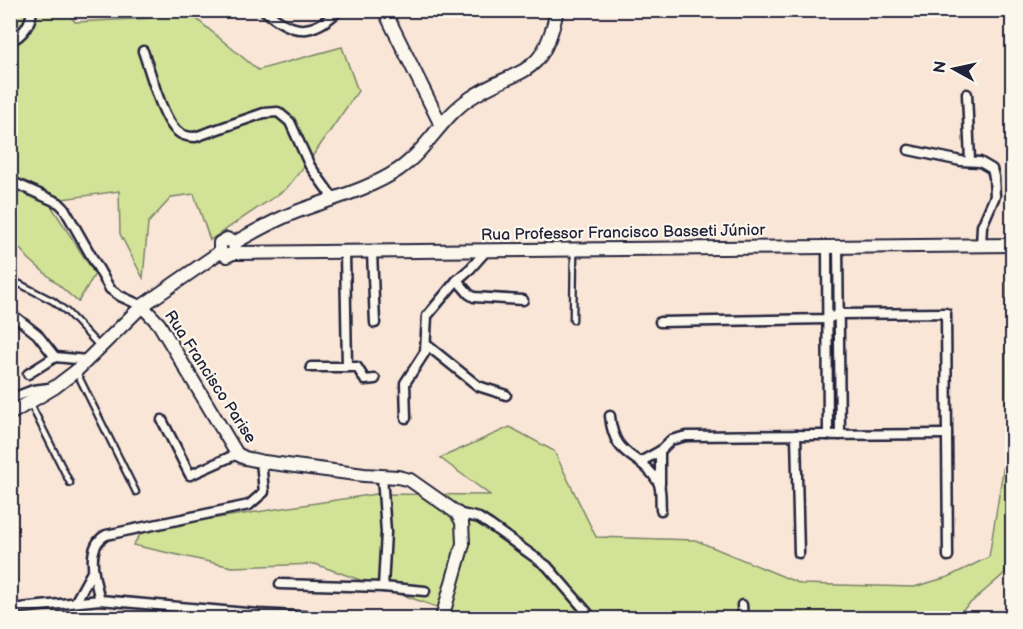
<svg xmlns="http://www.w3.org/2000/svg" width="1023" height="629" font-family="'Balsamiq Sans',sans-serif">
<rect width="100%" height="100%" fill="#f9e6d7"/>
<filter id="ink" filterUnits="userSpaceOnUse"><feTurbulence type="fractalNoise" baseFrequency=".0167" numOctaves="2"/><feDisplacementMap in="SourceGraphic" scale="12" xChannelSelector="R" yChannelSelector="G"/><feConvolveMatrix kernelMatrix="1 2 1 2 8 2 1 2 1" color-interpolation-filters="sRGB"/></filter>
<g filter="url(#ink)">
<g fill="#d2e296" stroke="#7a8268" stroke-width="1.5">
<polygon points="11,11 67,11 75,22 153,18 158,11 206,11 193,16 258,70 342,47 358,91 314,154 286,189 210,240 194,194 172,197 148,223 143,278 120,234 119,191 48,201 95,274 78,302 29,259 11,239"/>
<polygon points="1012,271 1012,547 1005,573 953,618 447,618 448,611 315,564 232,567 133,545 144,529 376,494 490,495 440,458 510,427 554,451 596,537 695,540 801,584 914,587 948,577 989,557 1005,458 1007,272"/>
</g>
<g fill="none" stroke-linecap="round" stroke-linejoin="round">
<defs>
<g id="lane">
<polyline points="10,279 53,301 67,312 100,347"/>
<polyline points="573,320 574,250"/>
<polyline points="76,371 136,492"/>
<polyline points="30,403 70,483"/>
</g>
<g id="street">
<path d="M264 10C292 34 311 37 339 10"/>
<path d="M10 41C23 36 31 23 32 10"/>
<path d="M143 51C150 70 162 119 177 131 182 136 188 137 195 137L264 113 278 112 290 122 310 166 333 198"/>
<polyline points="967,94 970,161"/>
<polyline points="909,150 961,161 980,162 992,169 994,177 995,196 982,226 981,246"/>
<polyline points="10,181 59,203 64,208 110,289 120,296 142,306"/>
<polyline points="827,247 828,435"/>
<polyline points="838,247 840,435"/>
<polyline points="345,252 347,367"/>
<polyline points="372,252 375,323"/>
<polyline points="457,280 469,294 474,297 523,300"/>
<polyline points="18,319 37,334 55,357 28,374"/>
<polyline points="660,322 827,319 839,314 946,313 948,556"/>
<polyline points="427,345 478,386 506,395"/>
<polyline points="55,357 87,360"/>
<polyline points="311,367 357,367 365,380 375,379"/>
<polyline points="10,399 33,390 49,388"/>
<path d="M610 416C614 460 640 452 658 482 662 489 660 502 661 510"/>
<polyline points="406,418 405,383 425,352 427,316 457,280 470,269 486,251"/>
<polyline points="162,420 190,475 237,454"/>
<polyline points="796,435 799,553"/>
<polyline points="640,462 660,451 671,440 686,436 947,434"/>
<polyline points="382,476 386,532 383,587"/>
<polyline points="660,484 660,451"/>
<polyline points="457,513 479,518 490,525 547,566 592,618"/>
<polyline points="280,584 383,587 425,591"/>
<path d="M100 600C95 580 84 547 106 535L249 505 264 492 261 461"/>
<polyline points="76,601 92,572"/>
<polyline points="742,605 743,618"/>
<polyline points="10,609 100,600 258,614 340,618"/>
</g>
<g id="secondary">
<polyline points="384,10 441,125"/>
<path d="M234 243C255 231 275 220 296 212 330 199 368 190 398 170 426 151 441 118 469 99 519 65 542 83 557 10"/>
<polyline points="220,252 227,256 233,253 1012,245"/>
<polyline points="220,252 220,243 227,239 234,243 235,249"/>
<polyline points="142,306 159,324 237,454 245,458 264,462 364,475 398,477 410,480 457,513 462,522 463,544 442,618"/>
<polyline points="10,414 55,387 76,371 142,306 220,252"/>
</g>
</defs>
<use href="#lane" stroke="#22223b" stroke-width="9"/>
<use href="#street" stroke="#22223b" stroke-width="13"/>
<use href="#secondary" stroke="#22223b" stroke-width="16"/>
<use href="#lane" stroke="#fbf7ec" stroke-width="4.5"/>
<use href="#street" stroke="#fbf7ec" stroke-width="8"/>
<use href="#secondary" stroke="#fbf7ec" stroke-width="12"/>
</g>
</g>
<g text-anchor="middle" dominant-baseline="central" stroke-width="4.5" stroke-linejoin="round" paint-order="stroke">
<g font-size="16" fill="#22223b" stroke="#fbf7ec">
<text transform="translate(623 233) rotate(-1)">Rua Professor Francisco Basseti Júnior</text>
<text transform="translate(210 377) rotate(57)">Rua Francisco Parise</text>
</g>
</g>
<rect width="1023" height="629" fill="none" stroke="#fbf7ec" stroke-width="36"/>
<rect x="18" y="18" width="987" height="593" fill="none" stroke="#22223b" stroke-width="2" filter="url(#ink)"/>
<g transform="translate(954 69) rotate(278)" stroke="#fbf7ec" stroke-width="4.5" paint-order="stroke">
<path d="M0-4.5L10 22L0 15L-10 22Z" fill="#22223b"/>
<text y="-9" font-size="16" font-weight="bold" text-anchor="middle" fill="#22223b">N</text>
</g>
</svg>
